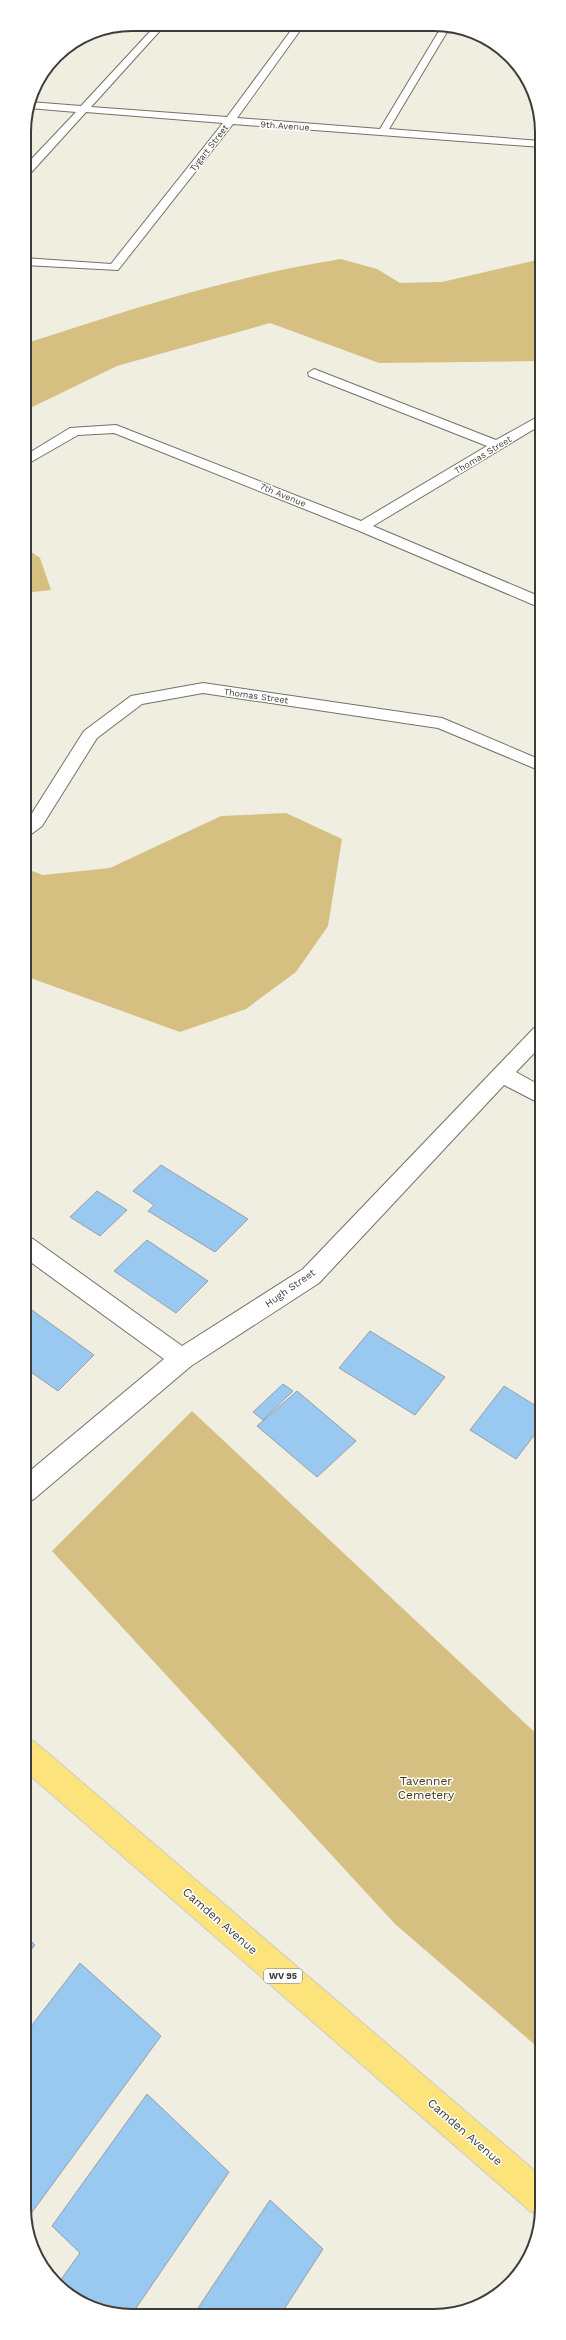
<svg xmlns="http://www.w3.org/2000/svg" width="566" height="2340" font-family="'Work Sans',sans-serif">
<rect width="100%" height="100%" fill="#f0ede1"/>
<g fill="#d5c082">
<path d="M341 259 377 269 400 283 442 282 541 259V361L379 363 270 323 117 366 24 411V344C128 310 233 276 341 259Z"/>
<polygon points="24,547 40,558 51,590 24,593"/>
<polygon points="286,813 342,839 328,926 296,972 246,1009 180,1032 25,976 24,868 43,875 110,868 221,816"/>
<polygon points="192,1411 542,1739 542,2051 395,1924 52,1551"/>
</g>
<g fill="#99c8f0" stroke="#97a0a8">
<polygon points="161,1165 248,1219 215,1252 148,1211 154,1205 133,1191"/>
<polygon points="97,1191 127,1210 100,1236 70,1217"/>
<polygon points="147,1240 208,1281 176,1313 114,1271"/>
<polygon points="25,1305 94,1355 58,1391 25,1368"/>
<polygon points="370,1331 445,1377 415,1415 339,1368"/>
<polygon points="283,1384 293,1391 263,1420 253,1412"/>
<polygon points="504,1386 541,1409 542,1425 516,1459 470,1430"/>
<polygon points="297,1391 356,1441 317,1477 257,1426"/>
<polygon points="25,1935 35,1945 25,1957"/>
<polygon points="80,1963 161,2036 27,2219 25,2218 25,2034"/>
<polygon points="147,2094 229,2172 132,2314 111,2314 78,2302 57,2285 80,2253 52,2226"/>
<polygon points="270,2200 323,2249 281,2314 194,2314"/>
</g>
<g fill="none" stroke-linecap="round" stroke-linejoin="round">
<defs>
<g id="minor">
<polygon points="157,24 166,24 91,107 227,117 295,25 304,25 237,118 380,129 439,31 399,29 395,26 459,28 473,33 447,32 389,129 541,141 541,147 233,124 118,270 24,265 24,258 111,264 223,123 86,112 28,176 24,177 24,167 76,112 29,108 30,102 81,106"/>
<polygon points="314,369 496,440 541,415 541,425 373,526 541,597 541,608 357,530 114,433 78,435 24,466 24,456 70,428 116,425 361,521 487,446 309,376 308,373"/>
<polygon points="203,683 442,718 541,760 541,771 438,728 203,693 142,704 97,738 42,826 30,835 24,837 24,822 29,818 84,731 131,696"/>
<polygon points="541,1026 541,1046 516,1072 541,1086 541,1104 504,1085 319,1283 191,1366 34,1499 25,1503 25,1475 164,1359 25,1258 25,1237 33,1239 182,1346 303,1269 534,1028"/>
</g>
<polygon id="major" points="25,1738 35,1742 542,2177 542,2216 530,2211 25,1771"/>
</defs>
<use href="#minor" stroke="#747167" stroke-width="2"/>
<use href="#major" stroke="#cdcccb" stroke-width="2"/>
<use href="#minor" fill="#fff" fill-rule="evenodd"/>
<use href="#major" fill="#fde37b" fill-rule="evenodd"/>
</g>
<g text-anchor="middle" dominant-baseline="central" stroke-width="3" stroke-linejoin="round" paint-order="stroke">
<g font-size="9" fill="#3d3c37" stroke="#fff">
<text transform="translate(285 126) rotate(4)">9th Avenue</text>
<text transform="translate(209 148) rotate(-52)">Tygart Street</text>
<text transform="translate(483 455) rotate(-31)">Thomas Street</text>
<text transform="translate(283 495) rotate(22)">7th Avenue</text>
<text transform="translate(256 696) rotate(8)">Thomas Street</text>
</g>
<rect fill="#fff" stroke="#777673" stroke-width="1" x="264" y="1969" width="38" height="14" rx="3"/>
<g font-size="9" font-weight="bold" fill="#3d3c37">
<text x="283" y="1976">WV 95</text>
</g>
<g font-size="10" fill="#3d3c37" stroke="#fff">
<text transform="translate(290 1288) rotate(-35)">Hugh Street</text>
</g>
<g font-size="12" fill="#44380b" stroke="#fff">
<text x="426" y="1781">Tavenner<tspan x="426" dy="14">Cemetery</tspan></text>
</g>
<g font-size="12" fill="#3d3c37" stroke="#fff">
<text transform="translate(220 1921) rotate(41)">Camden Avenue</text>
<text transform="translate(465 2132) rotate(41)">Camden Avenue</text>
</g>
</g>
<path d="M0 0H566V2340H0ZM132 31H434A101 101 0 0 1 535 132V2208A101 101 0 0 1 434 2309H132A101 101 0 0 1 31 2208V132A101 101 0 0 1 132 31Z" fill="#fff" fill-rule="evenodd"/>
<path fill="none" stroke="#3d3c37" stroke-width="2" d="M132 31H434A101 101 0 0 1 535 132V2208A101 101 0 0 1 434 2309H132A101 101 0 0 1 31 2208V132A101 101 0 0 1 132 31Z"/>
</svg>
